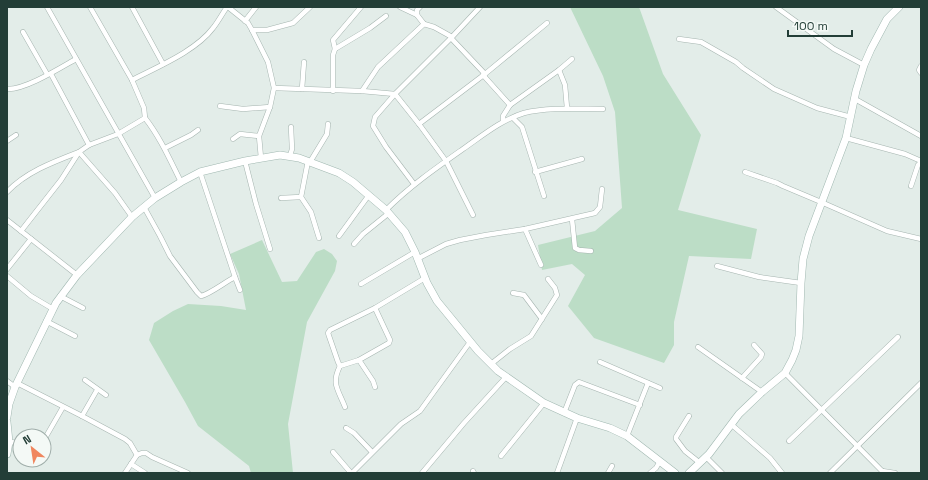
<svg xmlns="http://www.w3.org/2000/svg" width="928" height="480" font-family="'Space Grotesk',sans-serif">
<rect width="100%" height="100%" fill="#e3ede9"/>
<g fill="#bcddc6">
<polygon points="570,7 639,7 663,74 701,135 678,210 757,229 751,259 689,256 674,322 674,345 664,363 594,338 568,306 585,275 572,264 542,270 538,245 595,231 622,208 615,112 603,76"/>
<polygon points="262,240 282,282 297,281 316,252 324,249 332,254 337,261 335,271 307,322 288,424 293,473 251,473 249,466 198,426 185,402 149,340 154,323 173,311 188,304 221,306 246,310 239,274 230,254"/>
</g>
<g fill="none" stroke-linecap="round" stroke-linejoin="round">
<defs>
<g id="street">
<polyline points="47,7 155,198"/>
<path d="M90 7 132 80 144 108 145 118C160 137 170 160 181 182"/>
<polyline points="132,7 163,64"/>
<polyline points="228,7 248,23 252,30 268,62 274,88 270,107 259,136 261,158"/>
<polyline points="400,7 417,15"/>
<polyline points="420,7 417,10 417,15 424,24 434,27 452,37"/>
<polyline points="776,7 834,49 864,65"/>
<polyline points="245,21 256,7"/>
<polyline points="252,30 267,30 293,23 310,7"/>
<polyline points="23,32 47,74"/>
<polyline points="451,38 485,74"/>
<polyline points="679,39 701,42 736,62 743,68 774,89 817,108 851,117"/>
<polyline points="335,49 333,40 361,7"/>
<polyline points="921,66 919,70 921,73"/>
<polyline points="559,70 565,85 567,108"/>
<polyline points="51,74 89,145"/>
<polyline points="483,75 510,105"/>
<path d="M132 80C157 67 196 51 213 28 218 22 222 14 227 7"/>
<polyline points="274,88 362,91 395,94 419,124 446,161 473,215"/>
<path d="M7 89C25 90 60 68 76 59"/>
<polyline points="302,89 304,62"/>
<polyline points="333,91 333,55 335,49 370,28 386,16"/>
<polyline points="362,91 378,67 424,24"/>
<polyline points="855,99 921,136"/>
<polyline points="220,106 243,109 270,107"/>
<polyline points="513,118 522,127 544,196"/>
<polyline points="503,121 503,116 510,105 559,70 572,59"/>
<polyline points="419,124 485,74 547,23"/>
<polyline points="846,138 905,154 921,161"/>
<polyline points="233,139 240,134 259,136"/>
<polyline points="7,141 16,135"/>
<polyline points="165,148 191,135 198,130"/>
<polyline points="290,156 292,149 291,127"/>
<polyline points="245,161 256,204 270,249"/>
<polyline points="308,161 301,197 311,212 319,238"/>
<polyline points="310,162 327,134 328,124"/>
<polyline points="200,172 235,277 240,290"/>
<polyline points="535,172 582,159"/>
<polyline points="745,172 777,183 783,186 821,202 887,231 921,239"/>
<polyline points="414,184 386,147 373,126 375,117 395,94 452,37 480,7"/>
<polyline points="911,186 918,165 921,162"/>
<path d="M7 192C26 172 53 162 79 152L115 193 132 217"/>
<polyline points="281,198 301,197"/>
<path d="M144 207 160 236 170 256 197 292 201 296C210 294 225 282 235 277"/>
<path d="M386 210C410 186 436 168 463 149 482 136 501 120 524 113 547 107 579 109 603 109"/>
<polyline points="572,219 575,248 579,250 591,251"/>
<polyline points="7,220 77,275"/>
<polyline points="525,229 541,265"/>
<polyline points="21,231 61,180 79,152 89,145 118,134 145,118"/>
<polyline points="339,236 369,195"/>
<polyline points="354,244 363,234 389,213"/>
<polyline points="417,259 446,244 460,240 486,235 525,229 595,213 600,207 602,189"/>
<polyline points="717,266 759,277 801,283"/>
<polyline points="7,269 31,239"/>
<polyline points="7,276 31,296 53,309"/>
<polyline points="361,284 415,252"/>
<polyline points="513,293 524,295 542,319"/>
<polyline points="60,296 83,308"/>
<polyline points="46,321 75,336"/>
<polyline points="698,347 762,392"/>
<polyline points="359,360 373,381 375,387"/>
<polyline points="600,362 660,388"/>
<polyline points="491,364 510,349 531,336 557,295 555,288 548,279"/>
<polyline points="340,366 338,362 329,336 328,333 330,330 375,308 425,278"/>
<polyline points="340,366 359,360 389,343 390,340 375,308"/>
<path d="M340 366C331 384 338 389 345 407"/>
<polyline points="785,373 884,473"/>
<polyline points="742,378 761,357 762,354 754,345"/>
<polyline points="85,380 106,395"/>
<polyline points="7,381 15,387"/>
<polyline points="17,383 82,416 125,439 130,443 137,455"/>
<polyline points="564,413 575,385 579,382 640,405"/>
<polyline points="82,416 97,390"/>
<polyline points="689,416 676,437 676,439 685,451 700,463"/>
<polyline points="732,425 770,458 782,473"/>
<polyline points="346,428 354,433 372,452"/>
<polyline points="627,436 648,383"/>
<polyline points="44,440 63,407"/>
<polyline points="789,441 898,337"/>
<polyline points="9,442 20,443"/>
<polyline points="333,452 351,473"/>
<polyline points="501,456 544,403"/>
<polyline points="706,457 722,473"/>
<polyline points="131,464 145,473"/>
<polyline points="473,471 474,473"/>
<polyline points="882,471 895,473"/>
<polyline points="125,473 137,455 142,453 146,453 152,457 188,473"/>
<polyline points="352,473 401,424 420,411 470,342"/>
<polyline points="422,473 464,423 506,377"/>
<polyline points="557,473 577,418"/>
<polyline points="608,473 612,466"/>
<polyline points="650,473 656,468 660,461"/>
<polyline points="830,473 921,383"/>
</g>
<g id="secondary">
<polyline points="7,417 9,404 15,387 56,303 77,275 132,217 155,198 181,182 200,172 245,161 280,155 299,158 339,173 353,182 386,210 405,232 415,252 427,283 437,301 478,351 498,371 544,403 577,418 610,428 627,436 675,473"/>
<polyline points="7,422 9,442 7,454"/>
<polyline points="689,473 709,454 739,414 762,392 785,373 792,360 796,350 799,336 801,283 803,259 809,236 846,138 856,91 864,65 871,49 887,19 899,7"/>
</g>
</defs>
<use href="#street" stroke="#a6b5b0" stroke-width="5.5"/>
<use href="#secondary" stroke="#a1b8b1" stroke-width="8"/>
<use href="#street" stroke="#fff" stroke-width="4.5"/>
<use href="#secondary" stroke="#fff" stroke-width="7"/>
</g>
<rect width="928" height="480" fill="none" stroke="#233e37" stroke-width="16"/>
<g transform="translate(32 448) rotate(330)"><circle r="19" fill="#f4f9f6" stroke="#a0aeaa"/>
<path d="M0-3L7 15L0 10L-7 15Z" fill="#f0865e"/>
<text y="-6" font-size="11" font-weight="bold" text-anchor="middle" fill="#233e37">N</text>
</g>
<path d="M788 30v6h64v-6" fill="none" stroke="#233e37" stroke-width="2"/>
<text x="794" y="30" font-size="12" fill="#233e37" stroke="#f4f9f6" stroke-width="3" paint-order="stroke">100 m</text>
</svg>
